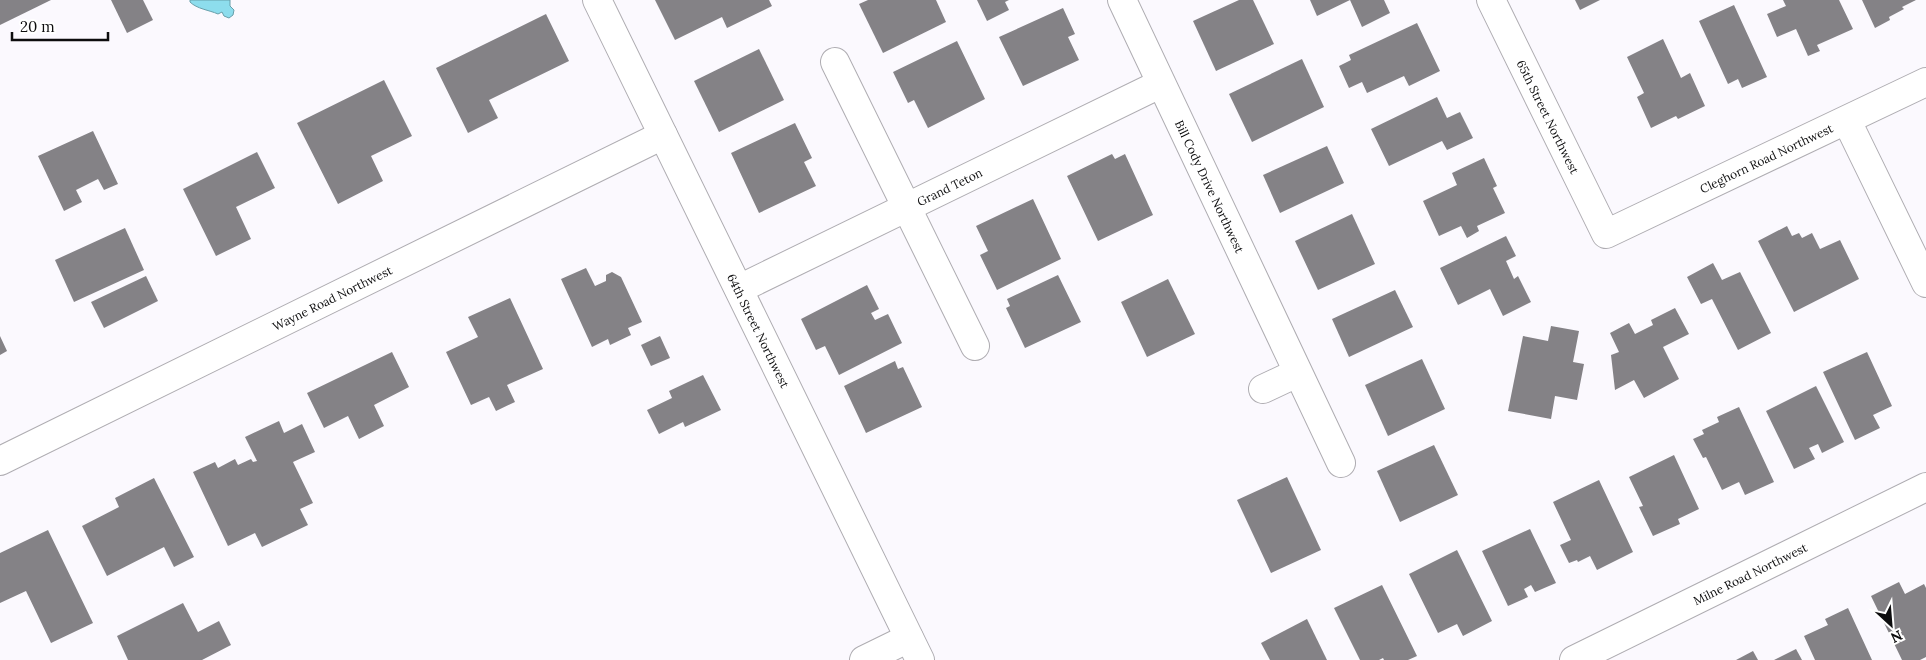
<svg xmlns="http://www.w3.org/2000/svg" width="1926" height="660" font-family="Lora,serif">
<rect width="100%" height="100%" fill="#fbf9fe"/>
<path fill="#8ddded" stroke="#679faa" d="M190 0H230V6L234 10 233 15 229 18 224 16 222 12 218 14C209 10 197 9 190 2Z"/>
<g fill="#848286">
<polygon points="0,0 51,0 0,25"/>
<polygon points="111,0 143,0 153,20 127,33"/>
<polygon points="655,0 769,0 772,6 727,28 722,17 675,40"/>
<polygon points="868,0 936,0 946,22 883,53 859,4"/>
<polygon points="977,0 1009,0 1005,2 1009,10 987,21"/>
<polygon points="1239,0 1253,0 1274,44 1216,71 1193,21"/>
<polygon points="1310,0 1384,0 1390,13 1362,27 1350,0 1317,16"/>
<polygon points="1575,0 1600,0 1580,10"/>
<polygon points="1783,0 1839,0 1853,29 1817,45 1820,51 1808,56 1796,29 1777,37 1767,14 1786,6"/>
<polygon points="1862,0 1916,0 1902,7 1904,9 1889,17 1890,20 1875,28"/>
<polygon points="1734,5 1767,77 1742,88 1738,79 1728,84 1699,21"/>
<polygon points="1063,8 1075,34 1068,37 1079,60 1023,86 999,37"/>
<polygon points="546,14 569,61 489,100 498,118 468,133 436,68"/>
<polygon points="1417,23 1440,71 1409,86 1404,76 1367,93 1362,82 1349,88 1339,66 1351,60 1349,55"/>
<polygon points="1663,39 1681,78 1690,73 1705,106 1678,119 1676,116 1651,128 1637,97 1644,93 1627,57"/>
<polygon points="957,41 985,99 928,128 914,100 908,103 893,72"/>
<polygon points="759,49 784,100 719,132 694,81"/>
<polygon points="1302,59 1324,107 1252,142 1229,94"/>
<polygon points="384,80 412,136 371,156 383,181 338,204 297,123"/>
<polygon points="1437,97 1447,118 1460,112 1473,138 1447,150 1442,141 1389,166 1371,129"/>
<polygon points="795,123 812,158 804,162 816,186 759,213 731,153"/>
<polygon points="93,131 118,184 104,190 98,179 76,190 82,202 64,211 38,156"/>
<polygon points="1327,146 1344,183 1280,213 1263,175"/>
<polygon points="257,152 275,188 236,207 251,239 216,256 183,189"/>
<polygon points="1112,154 1115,159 1125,154 1153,215 1098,241 1067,176"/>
<polygon points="1484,158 1497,186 1493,188 1505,213 1477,226 1479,231 1467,238 1461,226 1439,236 1423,201 1457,185 1452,173"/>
<polygon points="1033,199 1061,259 997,290 980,255 988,251 976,226"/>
<polygon points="1352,214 1375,264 1318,290 1295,241"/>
<polygon points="1787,226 1792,236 1799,233 1802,238 1812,233 1820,249 1840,240 1859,279 1794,312 1758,241"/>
<polygon points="125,228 144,270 74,302 55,260"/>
<polygon points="1506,236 1516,256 1506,261 1514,279 1518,276 1531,302 1503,316 1490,289 1458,305 1440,268"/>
<polygon points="1713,263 1722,280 1740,272 1771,333 1738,350 1712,299 1701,304 1687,277"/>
<polygon points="586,268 595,286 606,281 606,275 612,272 621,277 642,322 628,328 631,335 610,345 608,339 592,347 561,279"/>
<polygon points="1058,275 1081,322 1025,348 1006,308 1010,306 1007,299"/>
<polygon points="146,276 158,301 104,328 91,302"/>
<polygon points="1168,279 1195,334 1147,357 1121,302"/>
<polygon points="867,285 879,309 871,313 875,320 888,314 902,343 839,375 825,346 816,350 801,319"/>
<polygon points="1395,290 1413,327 1349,357 1332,319"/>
<polygon points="510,298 543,369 507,385 515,402 496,411 489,397 471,405 446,352 478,337 468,317"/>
<polygon points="1675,308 1689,334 1663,347 1679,379 1644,398 1634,380 1615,390 1611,355 1619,352 1610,333 1629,323 1635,334 1653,325 1651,320"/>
<polygon points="1551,326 1579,331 1573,362 1584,364 1577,400 1555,396 1551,419 1508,411 1523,336 1548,341"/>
<polygon points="0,336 7,351 0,355"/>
<polygon points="660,336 670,358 651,366 641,345"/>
<polygon points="392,352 409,387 374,405 384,426 359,439 348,416 324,428 307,393"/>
<polygon points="1867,352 1892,406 1873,415 1880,428 1855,440 1823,372"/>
<polygon points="1422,359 1445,409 1388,436 1365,385"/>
<polygon points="895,361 898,369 903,367 922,407 866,433 844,386"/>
<polygon points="703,375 721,410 685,427 683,422 659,434 647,410 672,398 669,391"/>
<polygon points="1816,386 1844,442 1822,453 1818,444 1809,448 1815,459 1794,469 1766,411"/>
<polygon points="1739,407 1774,482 1745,495 1739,482 1722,490 1706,457 1703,458 1693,439 1704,434 1702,430 1719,422 1717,417"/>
<polygon points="279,421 284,433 302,424 315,452 293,462 313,503 300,509 308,525 262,547 255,533 228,546 193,472 215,462 218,468 235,459 238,465 251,459 253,462 257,461 245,437"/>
<polygon points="1434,445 1458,495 1400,522 1377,471"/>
<polygon points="1674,455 1699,509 1678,519 1680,524 1653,536 1639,507 1643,506 1629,477"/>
<polygon points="1287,477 1321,550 1271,573 1237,500"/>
<polygon points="154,478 194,557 174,567 164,547 107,576 82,526 119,507 115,498"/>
<polygon points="1599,480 1633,552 1597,570 1590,556 1578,562 1577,560 1569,563 1560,545 1571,540 1553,502"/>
<polygon points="1530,529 1556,583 1535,592 1531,585 1524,589 1528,597 1508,606 1482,551"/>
<polygon points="48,530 93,623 51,643 26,591 0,603 0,553"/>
<polygon points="1457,550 1492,621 1463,636 1457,624 1438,633 1409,574"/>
<polygon points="1899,582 1905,594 1924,584 1926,588 1926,657 1920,660 1902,660 1871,596"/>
<polygon points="1382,585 1417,656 1408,660 1384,660 1383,658 1379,660 1360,660 1334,608"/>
<polygon points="183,603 198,632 219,621 231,645 202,660 128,660 117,636"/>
<polygon points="1848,608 1872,660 1815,660 1804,636 1828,625 1825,619"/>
<polygon points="1307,619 1327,660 1270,660 1261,643"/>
<polygon points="1796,649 1802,660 1774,660"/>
<polygon points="1753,651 1758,660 1736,660"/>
</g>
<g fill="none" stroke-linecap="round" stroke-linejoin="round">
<defs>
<g id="street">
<path id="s1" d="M597 0 920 660"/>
<path id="s2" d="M1122 0 1341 463"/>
<path id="s3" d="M1491 0 1606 234 1926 82"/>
<polyline points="835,62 975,346"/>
<polyline points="1847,121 1926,283"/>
<path id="s4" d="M739 289 1160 84"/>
<polyline points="1263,389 1297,373"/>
<path id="s5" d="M0 461 663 135"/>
<polyline points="864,660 909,638"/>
<path id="s6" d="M1574 660 1926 487"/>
</g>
</defs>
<use href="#street" stroke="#afadb2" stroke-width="30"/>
<use href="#street" stroke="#fff" stroke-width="28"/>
</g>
<g text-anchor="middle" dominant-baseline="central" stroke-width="4" stroke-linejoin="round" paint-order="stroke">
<g font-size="12" fill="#0d0d0e" stroke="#fff">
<text stroke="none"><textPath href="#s3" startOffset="130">65th Street Northwest</textPath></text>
<text stroke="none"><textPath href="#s3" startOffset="438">Cleghorn Road Northwest</textPath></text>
<text stroke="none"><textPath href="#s4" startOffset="234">Grand Teton</textPath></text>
<text stroke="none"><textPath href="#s2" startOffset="206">Bill Cody Drive Northwest</textPath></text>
<text stroke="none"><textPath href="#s5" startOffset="370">Wayne Road Northwest</textPath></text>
<text stroke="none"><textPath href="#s1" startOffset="368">64th Street Northwest</textPath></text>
<text stroke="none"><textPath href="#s6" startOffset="196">Milne Road Northwest</textPath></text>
</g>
</g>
<g transform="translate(1891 625) rotate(154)" stroke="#ffffff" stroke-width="4" paint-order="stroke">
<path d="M0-4L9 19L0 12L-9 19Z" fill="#0d0d0e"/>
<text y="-8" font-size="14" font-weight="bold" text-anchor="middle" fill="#0d0d0e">N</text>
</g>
<path d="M12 32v8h96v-8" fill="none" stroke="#0d0d0e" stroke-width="2.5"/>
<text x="20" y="32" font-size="15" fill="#0d0d0e" stroke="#ffffff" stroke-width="4" paint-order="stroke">20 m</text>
</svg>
